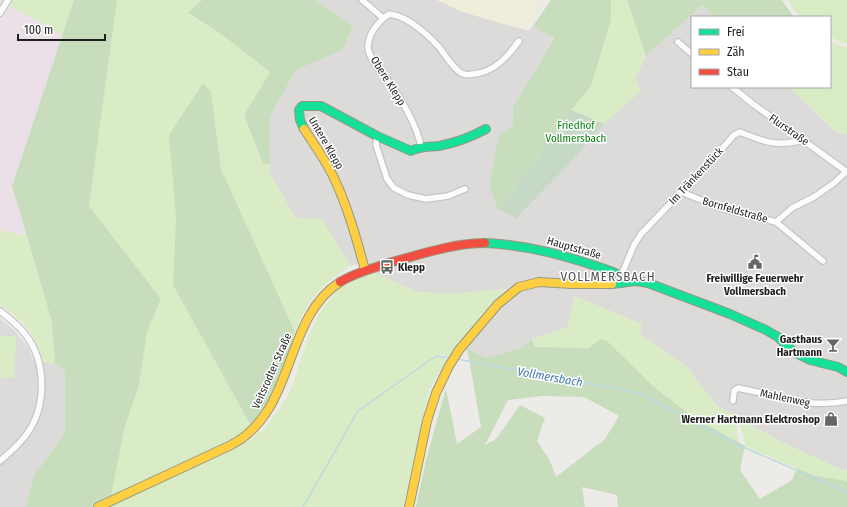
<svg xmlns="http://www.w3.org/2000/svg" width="847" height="507" font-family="'Fira Sans Condensed',sans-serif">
<rect width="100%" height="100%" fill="#edebe8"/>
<g fill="#dcdbd9" fill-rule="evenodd">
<path d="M315 0H437L463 12 529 31 533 26 554 37 532 76 513 106V126L489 185 499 209 546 147 571 110 604 124 635 78 646 56 702 5 714 17H692V87H789L836 132 847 134V470L845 471 781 442 717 406 686 366 640 334 575 296 567 328 532 339 518 351 486 358 467 348 493 316 510 298 506 289 452 294 418 292 372 272 367 262 350 266 329 231 295 218 270 173V117L296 70 343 50 353 26ZM571 110 604 124 546 147Z"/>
<polygon points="0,319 14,330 28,347 33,361 55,363 65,370 65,433 33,477 26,507 0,507 0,378 14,378 15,336 0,336"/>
</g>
<polygon fill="#ebe0e7" points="0,0 12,0 10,7 63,35 12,186 26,236 0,230"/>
<polygon fill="#eeeedb" points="437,0 537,0 537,10 525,30 463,12"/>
<g fill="#daecc5">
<polygon points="13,0 74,0 63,35 9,6"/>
<path d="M117 0H202L188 14 221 34 270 72 244 115 263 164H270V173L295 218 322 219 350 266C320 286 309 298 295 332L221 169 211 92 203 83 176 216 173 285 251 426 238 436 111 496 125 426 139 385 147 332 161 299 89 206Z"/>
<polygon points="611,0 627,0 646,56 635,78 641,91 604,124 571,110 591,86 611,20"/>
<polygon points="788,0 847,0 847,44 839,42 830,36 830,17 801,17 792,8"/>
<polygon points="830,40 838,45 847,47 847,134 837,132 789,87 830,87"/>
<path d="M0 230 26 236 52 322 55 363 44 362C35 335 25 320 0 305Z"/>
<polygon points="372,272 418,292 452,294 506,289 491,304 449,356 437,355 447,360 429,390 403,507 109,507 237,448 262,431 278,411 290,392 309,335 319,314 338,288 353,279"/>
<polygon points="575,296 642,324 640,334 686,366 717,406 735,416 739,444 694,418 653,386 600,339 589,348 533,347 532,339 567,328"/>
<polygon points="0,336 16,336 14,378 0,378"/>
<polygon points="739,419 781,442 845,471 847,470 847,481 812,475 745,446"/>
</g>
<g fill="#c8ddbc" fill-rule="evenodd">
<polygon points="74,0 117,0 89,206 161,299 147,332 139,385 125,426 109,507 26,507 33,477 65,433 65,371 55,363 52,322 12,186"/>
<polygon points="202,0 315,0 353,26 343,50 296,70 270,117 270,164 263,164 244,115 270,72 221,34 188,13"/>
<polygon points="551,0 611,0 611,20 591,86 571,110 546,147 498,210 489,185 499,135 513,126 513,106 532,76 554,38 533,26"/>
<polygon points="627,0 782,0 793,16 792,17 714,17 702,5 646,56"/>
<path d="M203 83 211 92 221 169 295 332C284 365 275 400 251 426L173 285 176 216 169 135Z"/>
<path d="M532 339 534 347 589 348 600 339 607 341 653 386 694 418 745 446 740 470 760 499 792 480 797 468 812 475 847 481V507H618L617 495 582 487 585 507H416L426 460 446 388 457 444 481 427 467 348 486 358 521 348ZM542 396 584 397 619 416 605 439 556 477 550 461 537 441 545 418 520 405 496 439 485 445 508 400Z"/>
</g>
<polygon fill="#c5d9c6" points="571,110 604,124 568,165 516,218 499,209 546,147"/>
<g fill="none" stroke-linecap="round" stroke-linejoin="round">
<g stroke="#badae2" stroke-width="1.5">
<polyline points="457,359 640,393 736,444 847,492"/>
<polyline points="303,507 358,411 436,356 451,358"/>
</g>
<defs>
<g id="street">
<polyline points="362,0 383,18"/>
<polyline points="0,13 8,0"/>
<polyline points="678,42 692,54"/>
<polyline points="732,87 753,104 847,172"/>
<polyline points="377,136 376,145 387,179 394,188 408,195 426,199 448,196 465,189"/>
<path d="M421 146C416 124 404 105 393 87 386 77 369 60 368 48 368 34 378 22 389 14 408 16 426 33 439 47 446 56 452 67 461 73 465 75 469 75 473 74 494 73 508 56 519 41"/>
<polyline points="681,192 724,209 776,222 823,261"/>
<polyline points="776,222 792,208 814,197 834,183 847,171"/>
<path d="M621 276 634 245 641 234 712 160 734 135 740 132C765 142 776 147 803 140"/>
<path d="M0 311C9 318 18 325 25 334 47 362 47 407 26 435 19 445 9 453 0 461"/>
<path d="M733 401 734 391 738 388C774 395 811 409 847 401"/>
</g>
<g id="fast">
<path d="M304 129 300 120 299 110 302 106H321L377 136 411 151C420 146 429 147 439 146 455 143 471 137 486 129"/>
<path d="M485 243C530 245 571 257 613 272L621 276V283"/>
<polyline points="612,284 636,281 648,283 730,314 766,330 778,337 794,352 810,360 838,367 847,372"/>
</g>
<g id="slow">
<path d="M304 129C314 144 324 158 332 174 347 204 356 237 365 270"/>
<path d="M98 507 229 446C297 413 282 319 340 282"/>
<polyline points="409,507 427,421 436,393 449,366 459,350 498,304 519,287 539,282 572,284 612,284"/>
</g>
<path id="jam" d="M340 282C356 272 374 268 392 262 422 254 454 243 485 243"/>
</defs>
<use href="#street" stroke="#c6c5c4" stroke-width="8"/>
<use href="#fast" stroke="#97987f" stroke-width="10"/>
<use href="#slow" stroke="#97987f" stroke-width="10"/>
<use href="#jam" stroke="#97987f" stroke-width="10"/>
<use href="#street" stroke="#fcfcfc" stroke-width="5.5"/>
<use href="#fast" stroke="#16e098" stroke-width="8"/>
<use href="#slow" stroke="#ffcf43" stroke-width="8"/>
<use href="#jam" stroke="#f24e42" stroke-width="8"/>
</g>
<defs>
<symbol id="civic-bare" viewBox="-9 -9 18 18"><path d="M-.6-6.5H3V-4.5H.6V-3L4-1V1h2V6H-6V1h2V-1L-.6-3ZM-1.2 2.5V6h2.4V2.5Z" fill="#676665" stroke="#fff" stroke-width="2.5" paint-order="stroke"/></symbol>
<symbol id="bus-bare" viewBox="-9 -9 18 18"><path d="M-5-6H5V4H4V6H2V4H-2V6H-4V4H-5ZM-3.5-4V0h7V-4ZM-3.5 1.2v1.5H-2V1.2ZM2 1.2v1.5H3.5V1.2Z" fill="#676665" stroke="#fff" stroke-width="2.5" paint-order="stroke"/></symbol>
<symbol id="bar-bare" viewBox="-9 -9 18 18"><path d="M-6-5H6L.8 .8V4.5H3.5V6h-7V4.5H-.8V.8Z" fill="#676665" stroke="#fff" stroke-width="2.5" paint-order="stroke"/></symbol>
<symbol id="shop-bare" viewBox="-9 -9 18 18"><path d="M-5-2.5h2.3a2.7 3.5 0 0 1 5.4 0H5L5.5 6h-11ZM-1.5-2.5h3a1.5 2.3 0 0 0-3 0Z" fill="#676665" stroke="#fff" stroke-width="2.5" paint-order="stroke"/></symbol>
</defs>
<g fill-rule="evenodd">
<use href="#civic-bare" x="745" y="252" width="20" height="20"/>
<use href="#bus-bare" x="377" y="257" width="20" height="20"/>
<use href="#bar-bare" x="823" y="335" width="20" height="20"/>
<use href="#shop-bare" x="821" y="409" width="20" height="20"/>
</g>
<g text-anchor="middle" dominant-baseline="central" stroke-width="3" stroke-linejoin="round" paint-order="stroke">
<g font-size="11" fill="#1f1f1f" stroke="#fff">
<text transform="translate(388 81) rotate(58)">Obere Klepp</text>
<text transform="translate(789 130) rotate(35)">Flurstraße</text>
<text transform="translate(326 143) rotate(60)">Untere Klepp</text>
<text transform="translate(696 176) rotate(-47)">Im Tränkenstück</text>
<text transform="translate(735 210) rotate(16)">Bornfeldstraße</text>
<text transform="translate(574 248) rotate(16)">Hauptstraße</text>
<text transform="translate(272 371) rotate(-66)">Veitsrodter Straße</text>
<text transform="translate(785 398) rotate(12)">Mahlenweg</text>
</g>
<g font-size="11" fill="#078310" stroke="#fff">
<text x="576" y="125">Friedhof<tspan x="576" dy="13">Vollmersbach</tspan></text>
</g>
<g font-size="11" font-weight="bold" fill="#1f1f1f" stroke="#fff" text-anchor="end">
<text x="398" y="267" text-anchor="start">Klepp</text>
<text x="755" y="278" text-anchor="middle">Freiwillige Feuerwehr<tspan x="755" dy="13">Vollmersbach</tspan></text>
<text x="822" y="339">Gasthaus<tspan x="822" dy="13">Hartmann</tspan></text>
<text x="820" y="419">Werner Hartmann Elektroshop</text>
</g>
<g font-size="12" font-style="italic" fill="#447aab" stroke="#fff">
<text transform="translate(550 377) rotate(10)">Vollmersbach</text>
</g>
<g font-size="13" letter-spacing="1" fill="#525252" stroke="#fff">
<text x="608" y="276">VOLLMERSBACH</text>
</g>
</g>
<rect x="691" y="16" width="140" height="72" fill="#ffffff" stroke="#a5a5a5"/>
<rect x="699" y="29" width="20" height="6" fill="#16e098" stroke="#a5a5a5"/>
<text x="727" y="36" font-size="12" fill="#1f1f1f">Frei</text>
<rect x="699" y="49" width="20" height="6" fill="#ffcf43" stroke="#a5a5a5"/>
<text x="727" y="56" font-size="12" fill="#1f1f1f">Zäh</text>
<rect x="699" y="69" width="20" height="6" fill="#f24e42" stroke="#a5a5a5"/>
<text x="727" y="76" font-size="12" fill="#1f1f1f">Stau</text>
<path d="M18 34v6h87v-6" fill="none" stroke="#1f1f1f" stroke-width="2"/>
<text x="24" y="34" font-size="12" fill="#1f1f1f" stroke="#ffffff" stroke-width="3" paint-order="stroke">100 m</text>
</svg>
